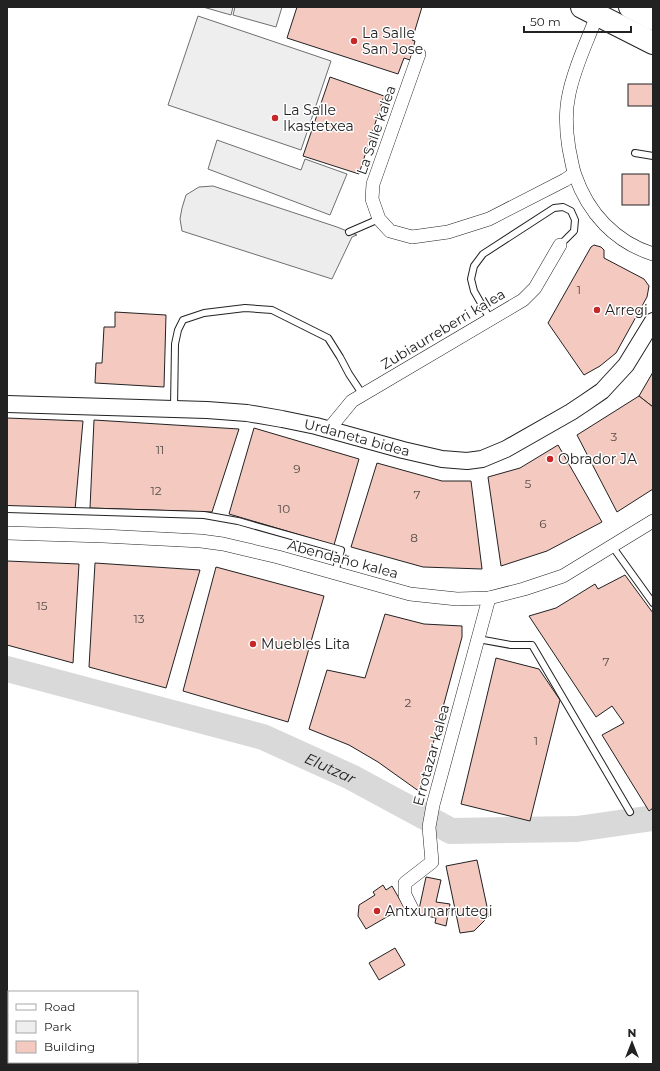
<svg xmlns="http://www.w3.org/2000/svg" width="660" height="1071" font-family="Montserrat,sans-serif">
<rect width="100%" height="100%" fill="#fff"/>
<g fill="#eee" stroke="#6f6f6f">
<polygon points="203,7 233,7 231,15"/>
<polygon points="235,7 282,7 276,27 233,15"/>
<polygon points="198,16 331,61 301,150 168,105"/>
<polygon points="217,140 301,170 305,159 347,174 330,215 208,169"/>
</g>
<polygon fill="#ededed" stroke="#6f6f6f" points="213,186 337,227 357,235 352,237 332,279 182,231 180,219 182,208 186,195 199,187"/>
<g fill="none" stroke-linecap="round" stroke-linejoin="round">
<path stroke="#d9d9d9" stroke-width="26" id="s1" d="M7 669 263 737 351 777 451 831 577 829 653 818"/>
</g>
<g fill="#f3c9c0" stroke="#222">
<polygon points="297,7 422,7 412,40 415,41 410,60 404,58 398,74 287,38"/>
<polygon points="330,77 384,96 359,174 303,156"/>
<rect x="628" y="84" width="25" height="22"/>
<rect x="622" y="174" width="27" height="31"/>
<polygon points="594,245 601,247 604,250 604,258 644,279 649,286 647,297 616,353 600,366 584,375 548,323 591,247"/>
<polygon points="115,312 166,315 164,387 95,383 96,363 102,363 104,327 115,327"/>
<polygon points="653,372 653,407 639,396"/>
<polygon points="639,396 653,407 653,489 617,512 577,435"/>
<polygon points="7,418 83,421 75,510 7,507"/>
<polygon points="94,420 239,429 212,512 90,508"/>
<polygon points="254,428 359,459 334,545 229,514"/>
<polygon points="558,445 602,522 547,551 501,566 488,477 520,468"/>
<polygon points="377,463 442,481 471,481 482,569 423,567 351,547"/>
<polygon points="7,561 79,564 73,663 7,645"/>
<polygon points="95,563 200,570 166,688 89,667"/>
<polygon points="216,567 324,596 288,722 183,691"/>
<polygon points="625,575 653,613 653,808 649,811 602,735 624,723 612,706 596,717 529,616 556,608 595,584 598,589"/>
<polygon points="385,614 424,624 462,626 462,637 420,792 378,762 349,745 309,729 327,670 365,678"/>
<polygon points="496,658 539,669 560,700 530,821 461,804"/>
<polygon points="477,860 489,916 474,931 460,933 446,866"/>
<polygon points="426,877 441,880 436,902 450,904 446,926 435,923 436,918 418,914"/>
<polygon points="383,885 386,890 392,886 404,907 366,929 358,916 359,905 375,895 373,892"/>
<polygon points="395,948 405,965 379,980 369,963"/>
</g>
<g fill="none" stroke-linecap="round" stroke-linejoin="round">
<defs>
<g id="service">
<polyline points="635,153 653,156"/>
<polyline points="349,232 379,219"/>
<polyline points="490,319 474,291 471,279 474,266 483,254 554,208 563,207 571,211 575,220 574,231 560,245"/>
<polyline points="174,408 175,344 178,330 183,320 204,313 245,308 272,310 328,338 340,357 349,374 363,395"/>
<polyline points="7,509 204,515 238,521 341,550 335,573"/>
<polyline points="612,546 653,603"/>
<polyline points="478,639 511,645 532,645 630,812"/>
</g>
<g id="minor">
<path d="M594 23C585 46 574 69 569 94 565 112 566 131 569 149 571 157 572 167 575 175 588 213 615 242 653 254"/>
<polyline points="419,54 373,184 372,199 379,219 390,231 412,237 448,232 489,219 565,180 574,174"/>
<polyline points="329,429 352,401 523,300 535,288 560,245"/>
<polyline points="7,533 103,536 201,541 223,544 278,557 410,594 457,599 489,598 524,589 563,576 653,521"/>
<polyline points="412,909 405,895 405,883 432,862 429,827 433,805 489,598"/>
</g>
<g id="tertiary">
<path id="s2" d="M7 404 207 410 247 413 282 419 316 426 403 450 442 459 467 461 482 459 506 449 571 412 586 402 602 391 626 365 653 321"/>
</g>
<g id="motorway">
<polyline points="582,7 653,43"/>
<polyline points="630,7 653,19"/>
</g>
</defs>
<use href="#service" stroke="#222" stroke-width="8"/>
<use href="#minor" stroke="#222" stroke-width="14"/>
<use href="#tertiary" stroke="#222" stroke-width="18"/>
<use href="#motorway" stroke="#222" stroke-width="24"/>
<use href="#service" stroke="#fff" stroke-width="6"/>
<use href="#minor" stroke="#fff" stroke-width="13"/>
<use href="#tertiary" stroke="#fff" stroke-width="16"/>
<use href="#motorway" stroke="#fff" stroke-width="22"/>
</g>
<g fill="#c62828" stroke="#fff" stroke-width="1.5">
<circle cx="354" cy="41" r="4"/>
<circle cx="275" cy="118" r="4"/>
<circle cx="597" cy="310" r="4"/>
<circle cx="550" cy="459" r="4"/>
<circle cx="253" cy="644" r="4"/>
<circle cx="377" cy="911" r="4"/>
</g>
<g text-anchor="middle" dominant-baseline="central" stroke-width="3" stroke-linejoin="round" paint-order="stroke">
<g font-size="12" fill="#564c4a">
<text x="579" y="289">1</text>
<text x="614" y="436">3</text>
<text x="160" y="449">11</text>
<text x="297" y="468">9</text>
<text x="528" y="483">5</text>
<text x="156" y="490">12</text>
<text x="417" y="494">7</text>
<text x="284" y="508">10</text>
<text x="543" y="523">6</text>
<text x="414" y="537">8</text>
<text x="42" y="605">15</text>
<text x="139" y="618">13</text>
<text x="606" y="661">7</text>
<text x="408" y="702">2</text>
<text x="536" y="740">1</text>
</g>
<g font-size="14" fill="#222" stroke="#fff" text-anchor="start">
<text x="362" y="33">La Salle<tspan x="362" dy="16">San Jose</tspan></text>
<text x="283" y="110">La Salle<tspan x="283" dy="16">Ikastetxea</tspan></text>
<text x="605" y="310">Arregi</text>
<text x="558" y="459">Obrador JA</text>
<text x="261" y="644">Muebles Lita</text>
<text x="385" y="911">Antxunarrutegi</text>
</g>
<g font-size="14" fill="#222" stroke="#fff">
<text transform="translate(376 130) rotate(-71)">La Salle kalea</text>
<text transform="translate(443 329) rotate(-31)">Zubiaurreberri kalea</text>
<text stroke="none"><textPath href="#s2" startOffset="353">Urdaneta bidea</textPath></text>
<text transform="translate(343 559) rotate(15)">Abendaño kalea</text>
<text transform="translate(431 755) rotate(-75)">Errotazar kalea</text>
</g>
<g font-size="15" font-style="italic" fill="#222" stroke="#fff">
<text stroke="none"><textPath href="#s1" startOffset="339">Elutzar</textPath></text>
</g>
</g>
<rect width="660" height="1071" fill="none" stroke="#222222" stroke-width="16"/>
<rect x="8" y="991" width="130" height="72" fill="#ffffff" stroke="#a7a7a7"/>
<rect x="16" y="1004" width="20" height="6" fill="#ffffff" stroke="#a7a7a7"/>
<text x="44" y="1011" font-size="12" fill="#222222">Road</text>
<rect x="16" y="1021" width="20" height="12" fill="#eeeeee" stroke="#a7a7a7"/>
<text x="44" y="1031" font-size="12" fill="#222222">Park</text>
<rect x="16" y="1041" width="20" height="12" fill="#f3c9c0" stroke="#a7a7a7"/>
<text x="44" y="1051" font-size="12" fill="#222222">Building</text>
<g transform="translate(632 1043)" stroke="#ffffff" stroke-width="3" paint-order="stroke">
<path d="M0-3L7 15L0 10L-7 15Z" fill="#222222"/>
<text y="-6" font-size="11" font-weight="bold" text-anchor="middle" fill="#222222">N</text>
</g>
<path d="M524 26v6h107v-6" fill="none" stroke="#222222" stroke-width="2"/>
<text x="530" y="26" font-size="12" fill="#222222" stroke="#ffffff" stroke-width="3" paint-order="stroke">50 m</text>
</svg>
